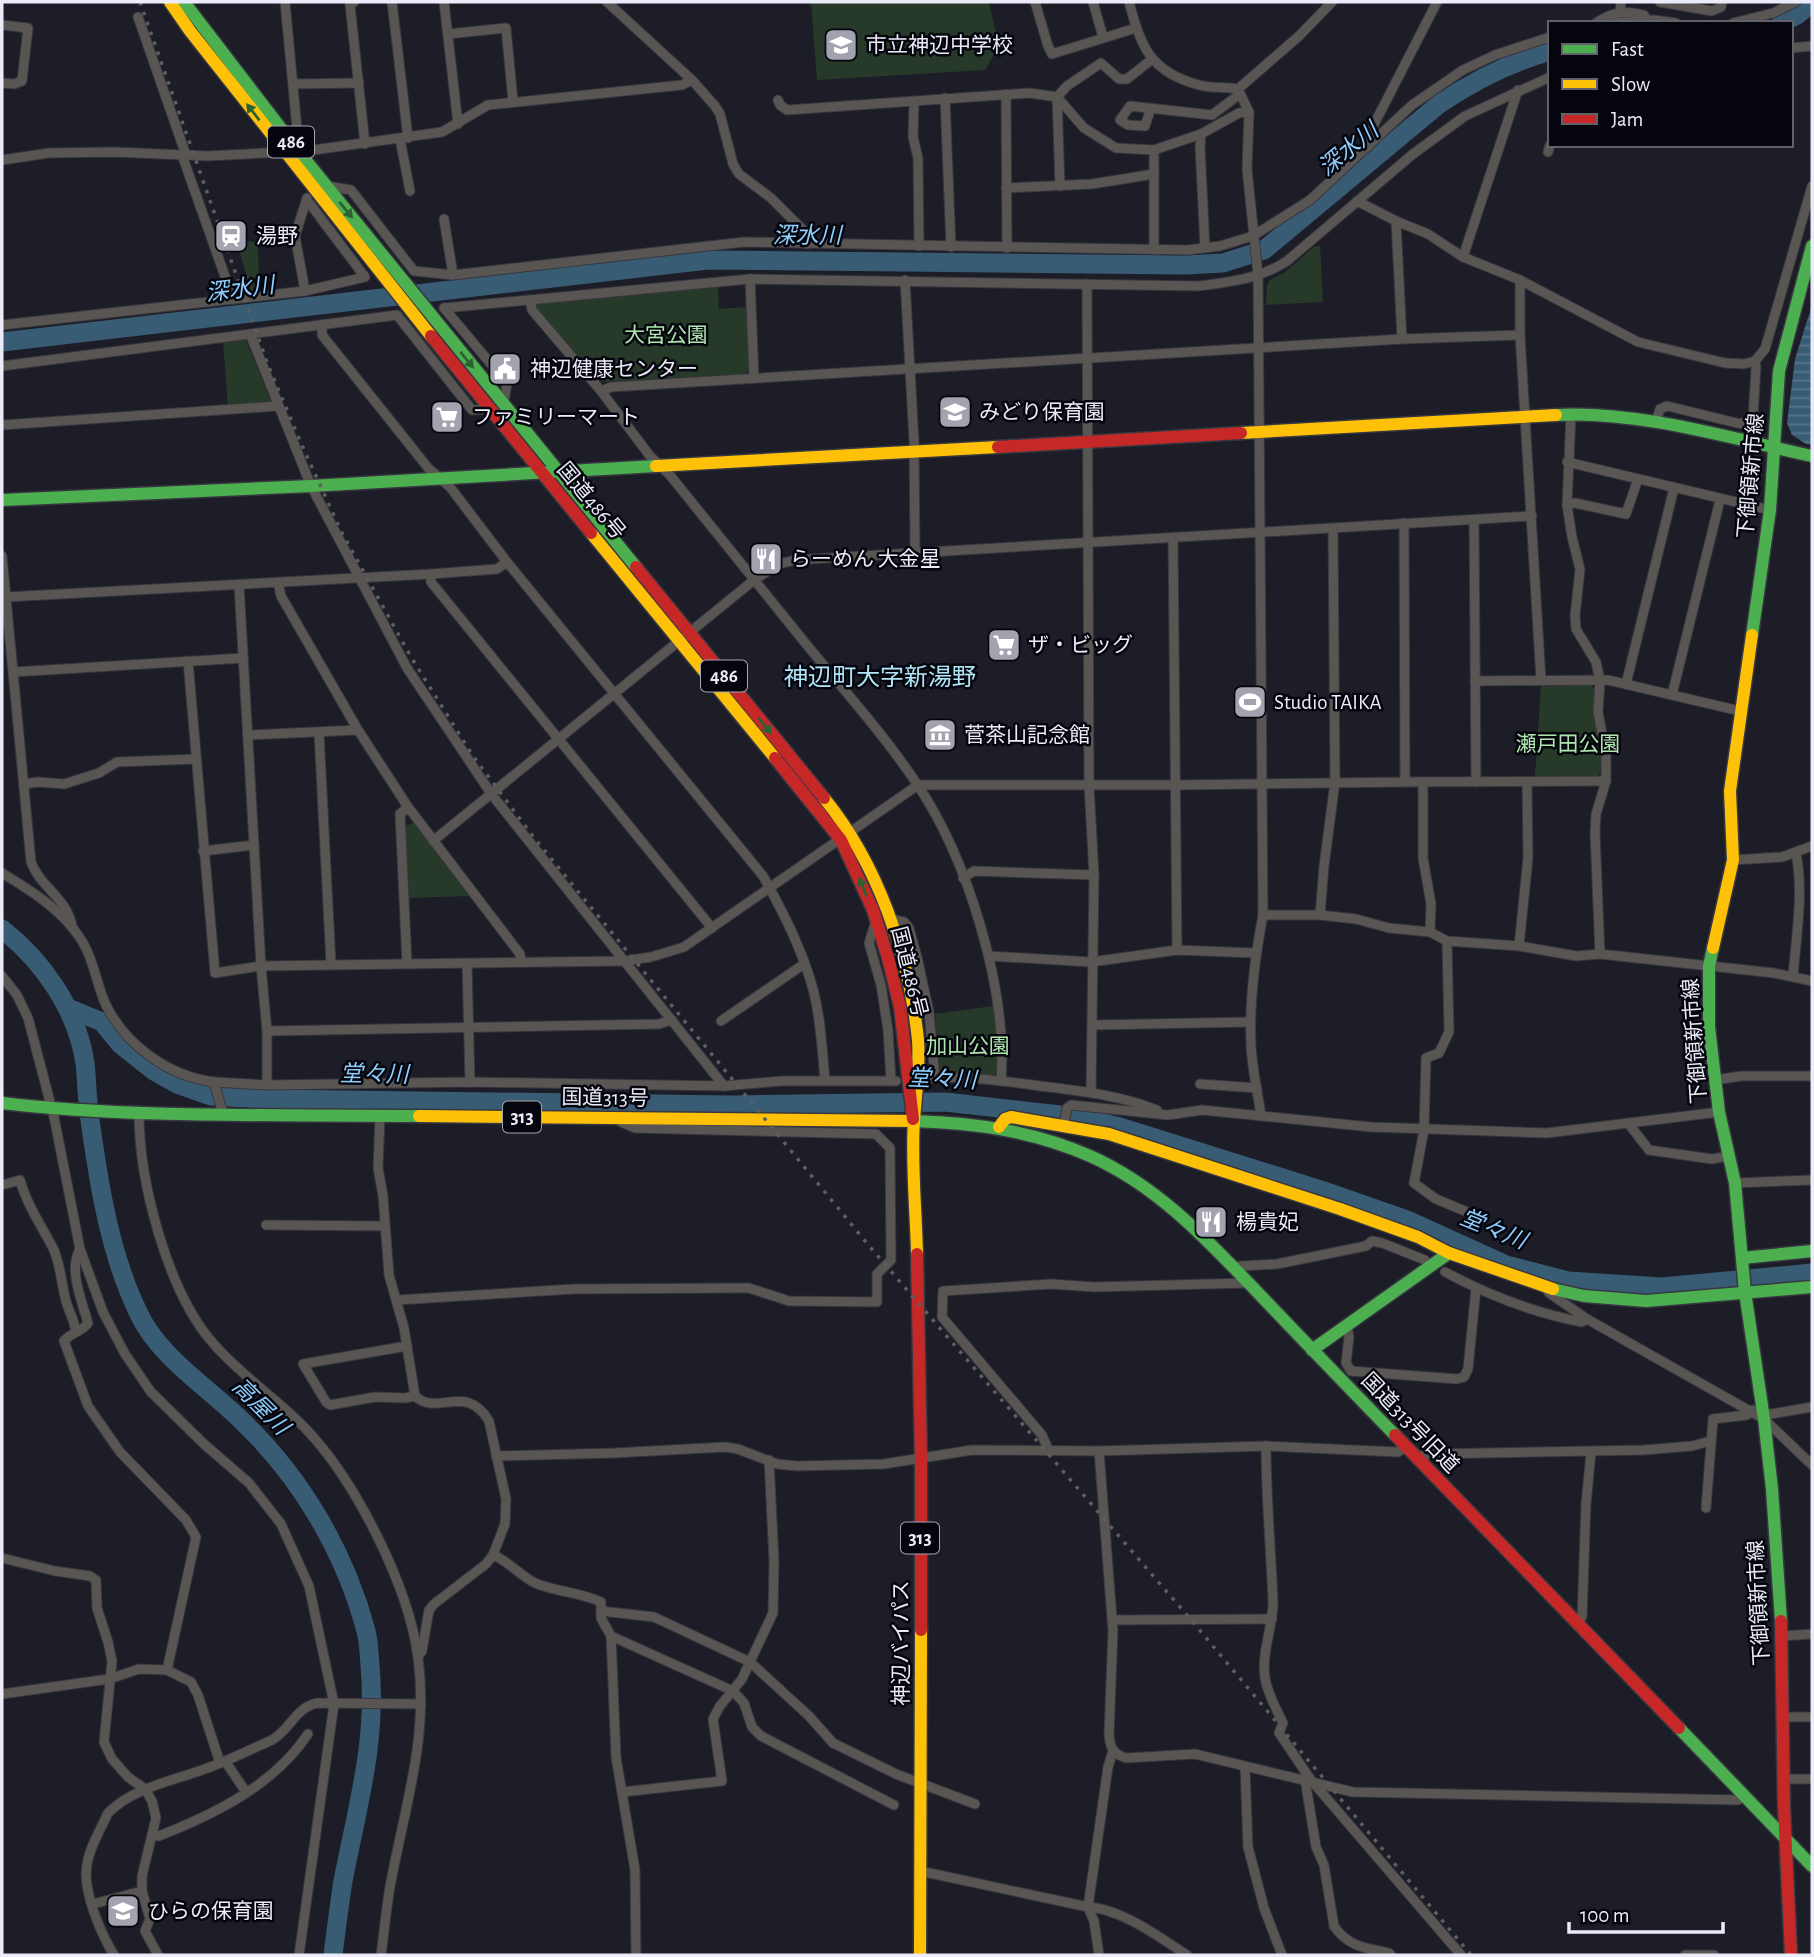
<svg xmlns="http://www.w3.org/2000/svg" width="1814" height="1957" font-family="'Alegreya Sans','Noto Sans JP',sans-serif">
<defs>
<pattern id="water-rules" width="6" height="5" patternUnits="userSpaceOnUse" patternTransform="scale(1.75)"><rect width="6" height="5" fill="#395c75"/><path d="M0 2.5h6" fill="none" stroke="#567489"/></pattern>
</defs>
<rect width="100%" height="100%" fill="#1d1d28"/>
<g fill="#273a29">
<polygon points="811,2 989,2 999,46 985,70 817,80"/>
<polygon points="236,238 258,243 259,291 251,292"/>
<polygon points="1315,246 1320,246 1323,302 1266,305 1267,285 1270,280 1284,273"/>
<polygon points="718,285 719,309 748,307 751,368 745,374 599,382 536,309 536,304"/>
<polygon points="245,338 271,401 267,406 228,407 223,341"/>
<path d="M1590 685 1595 689C1594 698 1592 708 1594 717 1597 736 1609 758 1598 776H1535L1541 686Z"/>
<polygon points="414,823 469,896 408,898 404,826"/>
<polygon points="993,1006 999,1069 992,1078 945,1075 939,1070 935,1014"/>
</g>
<polygon fill="url(#water-rules)" points="1812,305 1812,445 1806,444 1792,435 1787,423 1795,359"/>
<g fill="none" stroke-linecap="round" stroke-linejoin="round">
<g stroke="#395c75" stroke-width="19">
<polyline points="1781,23 1797,15 1812,3"/>
<path d="M2 342 708 260 1185 265 1223 263 1264 250 1438 105C1473 81 1508 63 1550 51"/>
<path d="M2 929C43 961 77 1010 85 1063 87 1082 87 1101 90 1120 99 1185 110 1255 139 1314 159 1357 209 1388 242 1421 301 1477 345 1552 366 1631 369 1642 369 1654 370 1665 377 1742 357 1808 343 1881 339 1906 336 1931 333 1955"/>
<polyline points="68,1008 102,1022 120,1044 154,1071 177,1084 211,1096 268,1099 731,1105 945,1102 1078,1117 1120,1127 1324,1191 1407,1220 1506,1265 1568,1281 1662,1287 1812,1273"/>
</g>
<defs>
<g id="street">
<polyline points="285,2 299,150"/>
<polyline points="354,2 350,5 365,144"/>
<polyline points="392,2 408,138"/>
<polyline points="444,2 458,124"/>
<polyline points="607,2 692,80 715,106 720,114 733,164 739,174 771,198 807,234 807,244"/>
<polyline points="1035,2 1048,46 1052,54 1136,28"/>
<polyline points="1093,2 1103,37"/>
<path d="M1129 2C1141 47 1150 72 1199 85 1212 89 1225 86 1238 89L1299 36 1332 2"/>
<polyline points="1660,2 1712,11 1721,7 1722,2"/>
<polyline points="1620,12 1621,2"/>
<polyline points="138,17 186,155"/>
<path d="M1596 23C1612 12 1626 10 1644 15L1647 20"/>
<polyline points="1611,23 1654,20 1676,23"/>
<polyline points="1733,23 1773,13 1796,2"/>
<polyline points="2,25 28,28 22,81 14,84 2,83"/>
<polyline points="448,34 506,28 513,101"/>
<polyline points="1791,48 1812,46"/>
<polyline points="293,84 359,83"/>
<path d="M1238 89 1249 112 1247 169 1258 275 1263 915C1255 957 1249 1002 1251 1045 1252 1069 1258 1093 1261 1116"/>
<polyline points="1006,94 1007,248"/>
<polyline points="945,98 951,247"/>
<polyline points="778,100 780,105 787,110 1030,93 1057,97 1084,128 1116,148 1154,150 1201,134"/>
<polyline points="914,102 913,137 918,158 919,246"/>
<polyline points="1151,108 1145,126 1128,125 1120,120 1130,106 1212,115 1240,94"/>
<polyline points="400,139 410,191"/>
<polyline points="1368,147 1367,138 1437,2"/>
<polyline points="1154,150 1154,250"/>
<polyline points="299,152 442,132 488,105 682,85 692,80"/>
<polyline points="1548,152 1550,145"/>
<polyline points="182,155 233,299"/>
<polyline points="2,160 49,153 114,152 208,156 285,152"/>
<polyline points="327,186 351,190 414,271 453,275 744,242 1188,250 1220,246 1253,236 1310,200 1412,105 1463,70 1495,55 1550,37"/>
<polyline points="1060,186 1057,97 1067,86 1101,63 1119,79 1127,79 1151,60"/>
<polyline points="1006,188 1092,184 1154,174"/>
<polyline points="1357,201 1396,221 1428,234 1463,257 1520,280 1520,335 1541,680"/>
<polyline points="444,219 453,275"/>
<polyline points="1396,221 1402,339"/>
<polyline points="1205,248 1200,147 1201,134 1239,113 1249,112"/>
<polyline points="1463,257 1518,90"/>
<polyline points="750,279 754,378"/>
<polyline points="905,280 914,441 915,552"/>
<polyline points="1520,280 1638,342 1725,363 1744,364 1755,361 1765,349 1812,186"/>
<polyline points="1087,284 1089,785 1094,875 1091,1092"/>
<polyline points="305,291 295,236 307,198"/>
<path d="M530 300 532 310 601 391 650 456 669 474C713 529 757 584 802 639 841 687 883 733 917 784 968 860 1008 990 1001 1081"/>
<path d="M444 308 750 279 1199 286C1230 282 1260 279 1287 261L1413 154 1465 116 1550 77"/>
<polyline points="444,308 507,383 504,402"/>
<polyline points="2,325 305,291 365,277 307,200"/>
<path d="M322 325V335L429 469 450 487 507 562 763 876C783 912 802 949 813 989 821 1019 822 1050 825 1080"/>
<polyline points="250,334 311,486 407,668 492,795 724,1086"/>
<polyline points="2,366 397,315 472,410 490,409"/>
<polyline points="601,391 611,387 1402,339 1520,335"/>
<polyline points="1571,414 1567,505 1572,537 1580,569 1575,616 1576,629 1596,662 1600,681 1598,712 1606,755 1606,781 1596,814 1595,833 1600,954"/>
<polyline points="1656,422 1660,409 1667,406 1741,424 1753,418 1756,367 1755,361"/>
<polyline points="2,425 278,406"/>
<polyline points="1567,462 1770,510"/>
<polyline points="1567,505 1575,503 1626,514 1638,479"/>
<polyline points="1474,520 1476,782"/>
<polyline points="1173,538 1177,950"/>
<path d="M2 556 31 862C40 887 67 898 72 926"/>
<polyline points="431,574 431,582 712,928"/>
<polyline points="278,583 281,596 358,730 408,807 520,954 521,961"/>
<polyline points="239,585 261,966 267,1031 267,1085"/>
<polyline points="6,597 431,574 497,569 507,562"/>
<polyline points="188,661 215,973 261,966 624,961 651,957 684,947 918,785 1175,785 1405,782 1404,523"/>
<polyline points="14,672 243,658"/>
<polyline points="1475,681 1608,680 1740,711"/>
<polyline points="1626,684 1674,488"/>
<polyline points="1672,695 1720,500"/>
<polyline points="319,733 331,964"/>
<polyline points="248,735 358,730"/>
<polyline points="1405,782 1606,781"/>
<polyline points="1423,782 1423,858 1431,904 1430,932"/>
<polyline points="24,784 38,782 64,784 99,773 117,762 196,759"/>
<polyline points="433,841 754,580 779,564 795,560 1532,516"/>
<polyline points="203,851 254,845"/>
<polyline points="1733,860 1782,857 1812,846"/>
<path d="M2 873C30 890 62 910 80 938 93 957 96 982 105 1003 125 1045 168 1076 214 1082L223 1114"/>
<polyline points="963,878 974,871 1094,875"/>
<polyline points="1263,915 1320,915 1356,919 1389,928 1430,932 1447,941 1519,946 1576,956 1600,954 1774,973 1812,981"/>
<polyline points="1320,915 1324,866 1335,782 1333,529"/>
<polyline points="890,919 904,922 909,928 917,957 929,1012 935,1078"/>
<polyline points="875,924 869,943 881,985 888,1030 891,1081"/>
<polyline points="1447,941 1449,1032 1439,1053 1426,1058 1424,1130 1414,1183 1436,1199 1465,1211"/>
<polyline points="1519,946 1528,858 1527,782"/>
<polyline points="989,956 1091,962 1177,950 1255,953"/>
<polyline points="407,963 400,814 408,807"/>
<polyline points="467,964 470,1082"/>
<polyline points="2,976 17,995 28,1018 54,1117 80,1249 103,1312 125,1354 151,1392 204,1444 249,1483 281,1524 309,1586 334,1704 299,1955"/>
<path d="M1793 977C1796 937 1804 893 1796 853"/>
<polyline points="721,1021 804,964"/>
<polyline points="1093,1025 1250,1022"/>
<polyline points="267,1031 659,1024 672,1020"/>
<path d="M931 1078C967 1076 1004 1081 1040 1086 1080 1091 1119 1095 1157 1110"/>
<polyline points="1715,1080 1741,1076 1812,1076"/>
<polyline points="214,1082 267,1085 470,1082 724,1086 781,1081 896,1081"/>
<polyline points="1200,1084 1257,1088"/>
<path d="M139 1113C139 1181 167 1290 212 1342 239 1374 276 1398 305 1428 355 1480 409 1586 418 1658 429 1738 404 1809 390 1887 386 1910 384 1933 381 1955"/>
<path d="M380 1116 378 1168 383 1196 389 1275 404 1328 415 1396C437 1417 466 1382 489 1421L506 1499 505 1524 493 1555 486 1564 434 1604 429 1610 422 1651 419 1655"/>
<polyline points="1628,1123 1649,1150 1712,1159 1729,1156"/>
<polyline points="1064,1125 1067,1108 1071,1105 1168,1115 1202,1110 1371,1127 1547,1133 1719,1112"/>
<polyline points="1735,1183 1812,1180"/>
<path d="M2 1185 20 1180C27 1205 41 1225 53 1248 61 1265 61 1283 66 1301 69 1312 74 1319 76 1332"/>
<polyline points="266,1225 384,1226"/>
<path d="M80 1249C68 1270 82 1301 88 1323 82 1332 71 1332 64 1341L88 1406 120 1452 186 1520 196 1537 167 1670"/>
<polyline points="1235,1271 1240,1266 1277,1264 1366,1246 1372,1241 1382,1243 1425,1260"/>
<path d="M1445 1272C1488 1295 1534 1313 1582 1322L1587 1319"/>
<polyline points="1547,1289 1549,1293 1587,1319 1764,1419 1812,1465"/>
<polyline points="397,1300 574,1289 739,1288 749,1288 789,1301 877,1302 877,1274 891,1260 890,1148 876,1134 635,1128 621,1122"/>
<polyline points="1347,1326 1349,1337 1346,1363 1351,1371 1457,1379 1464,1377 1468,1369 1476,1288"/>
<polyline points="407,1346 303,1364 326,1402 330,1405 375,1397 405,1398 415,1396"/>
<polyline points="1764,1419 1771,1414 1812,1407"/>
<path d="M1266 1446C1266 1498 1271 1550 1273 1602 1273 1627 1261 1653 1265 1678 1267 1692 1276 1709 1283 1723L1279 1733 1311 1780 1461 1955"/>
<polyline points="1048,1449 1042,1435 942,1317 943,1291 1051,1284 1094,1287 1247,1283"/>
<path d="M1099 1451 1113 1631 1109 1734C1110 1748 1113 1754 1126 1758L1195 1754 1353 1792 1738 1800 1745 1796"/>
<polyline points="496,1456 614,1453 725,1447 738,1449 777,1464 797,1466 884,1464 972,1450 1099,1451 1266,1446 1398,1452 1405,1447"/>
<polyline points="1415,1457 1430,1454 1644,1450 1692,1446 1710,1441"/>
<polyline points="1706,1508 1713,1419 1747,1415 1753,1410"/>
<path d="M493 1555C509 1561 520 1576 535 1583 556 1592 580 1592 601 1602V1618L611 1636 616 1757 635 1870 636 1955"/>
<polyline points="2,1558 55,1571 90,1576 96,1580 97,1608 108,1642 112,1661 104,1742 112,1759 128,1777 145,1789 152,1801 156,1818 142,1876 142,1891 150,1919 145,1931 158,1955"/>
<polyline points="601,1611 654,1617 750,1662 809,1716 833,1743 896,1774 975,1804"/>
<polyline points="1112,1620 1272,1619"/>
<polyline points="1577,1622 1582,1617 1586,1504 1591,1452"/>
<polyline points="611,1636 733,1691 744,1703 752,1727 761,1736 894,1805"/>
<polyline points="1782,1636 1812,1634"/>
<polyline points="2,1694 109,1679 139,1669 167,1670 191,1682 198,1695 220,1763"/>
<polyline points="1783,1717 1812,1717"/>
<polyline points="225,1761 246,1792"/>
<polyline points="1245,1767 1248,1847 1264,1908 1282,1955"/>
<path d="M1305 1779 1316 1847 1324 1865 1334 1926C1348 1947 1366 1948 1389 1953L1391 1955"/>
<polyline points="1784,1779 1812,1779"/>
<polyline points="622,1792 722,1781 713,1719 720,1706 742,1679 773,1613 774,1561 769,1460"/>
<path d="M154 1835 159 1836C215 1814 274 1785 308 1734"/>
<path d="M920 1871 1088 1907C1122 1909 1159 1937 1187 1955"/>
<polyline points="93,1904 142,1891"/>
<path d="M114 1955C101 1934 82 1890 87 1865 89 1848 101 1829 108 1813 133 1788 169 1782 202 1770 226 1762 249 1750 272 1740 291 1729 295 1708 317 1703L421 1704"/>
<polyline points="1099,1955 1094,1921 1088,1907 1108,1767 1113,1751"/>
<polyline points="1685,1955 1714,1955"/>
</g>
<g id="fast">
<polyline points="184,2 299,152 636,567"/>
<path d="M1556 415C1637 410 1733 439 1812 456"/>
<polyline points="2,500 311,486 656,466"/>
<polyline points="1752,635 1770,510 1779,371 1812,246"/>
<polyline points="1713,948 1709,966 1709,1027 1719,1112 1735,1183 1745,1292 1764,1419 1772,1489 1781,1621"/>
<path d="M2 1103C140 1119 280 1114 419 1116"/>
<path d="M914 1121C975 1123 1034 1131 1090 1156 1160 1187 1210 1243 1262 1297 1306 1343 1350 1389 1395 1435"/>
<polyline points="1742,1258 1812,1251"/>
<polyline points="1553,1289 1584,1296 1646,1301 1812,1287"/>
<polyline points="1312,1350 1449,1253"/>
<polyline points="1679,1728 1812,1866"/>
</g>
<g id="slow">
<polyline points="170,2 190,31 431,336"/>
<polyline points="1241,433 1556,415"/>
<polyline points="656,466 998,447"/>
<polyline points="591,533 775,758"/>
<path d="M824 798C878 864 909 955 918 1040 920 1067 916 1093 914 1120 911 1164 916 1209 917 1254"/>
<polyline points="1713,948 1733,860 1730,791 1752,635"/>
<polyline points="419,1116 914,1121"/>
<polyline points="999,1127 1005,1119 1011,1117 1109,1134 1340,1209 1418,1237 1449,1253 1553,1289"/>
<polyline points="920,1955 921,1630"/>
</g>
<g id="jam">
<polyline points="431,336 591,533"/>
<polyline points="998,447 1241,433"/>
<polyline points="636,567 824,798"/>
<polyline points="775,758 841,840 873,910 888,958 900,1007 913,1119"/>
<polyline points="917,1254 921,1460 921,1630"/>
<polyline points="1395,1435 1679,1728"/>
<polyline points="1781,1621 1784,1807 1791,1955"/>
</g>
</defs>
<use href="#street" stroke="#373740" stroke-width="11"/>
<use href="#fast" stroke="#373740" stroke-width="15"/>
<use href="#slow" stroke="#373740" stroke-width="15"/>
<use href="#jam" stroke="#373740" stroke-width="15"/>
<use href="#street" stroke="#595552" stroke-width="9"/>
<use href="#fast" stroke="#4caf50" stroke-width="12"/>
<use href="#slow" stroke="#ffc107" stroke-width="12"/>
<use href="#jam" stroke="#c62828" stroke-width="12"/>
<polyline stroke="#5e5d60" stroke-width="3.5" stroke-dasharray="3.5 7" stroke-linecap="butt" points="140,2 268,365 301,443 341,531 411,657 473,756 535,839 870,1247 1192,1621 1471,1955"/>
</g>
<defs><path id="oneway-solid" d="M-6-.8H1V-3.2L6.5 0L1 3.2V.8H-6Z" transform="scale(1.75)"/></defs>
<g fill="#2c6232">
<use href="#oneway-solid" transform="translate(253 112) rotate(-128)"/>
<use href="#oneway-solid" transform="translate(346 210) rotate(51)"/>
<use href="#oneway-solid" transform="translate(467 360) rotate(51)"/>
<use href="#oneway-solid" transform="translate(765 726) rotate(51)"/>
<use href="#oneway-solid" transform="translate(863 887) rotate(-112)"/>
</g>
<defs>
<symbol id="school-square" viewBox="-11 -11 22 22"><rect x="-9" y="-9" width="18" height="18" rx="4" fill="#a3a3b0" stroke="#05050d"/><path d="M0-5L7-2L0 1L-7-2ZM-4 1L0 2.5L4 1V4Q0 6-4 4Z" fill="#fff"/></symbol>
<symbol id="station-square" viewBox="-11 -11 22 22"><rect x="-9" y="-9" width="18" height="18" rx="4" fill="#a3a3b0" stroke="#05050d"/><path d="M-3-6H3Q5-6 5-4V2Q5 4 3 4L4.5 6H3L1.5 4h-3L-3 6H-4.5L-3 4Q-5 4-5 2V-4Q-5-6-3-6ZM-3.5-4v3h7v-3ZM-3.5 1v1.5H-2V1ZM2 1v1.5H3.5V1Z" fill="#fff"/></symbol>
<symbol id="civic-square" viewBox="-11 -11 22 22"><rect x="-9" y="-9" width="18" height="18" rx="4" fill="#a3a3b0" stroke="#05050d"/><path d="M-.6-6.5H3V-4.5H.6V-3L4-1V1h2V6H-6V1h2V-1L-.6-3ZM-1.2 2.5V6h2.4V2.5Z" fill="#fff"/></symbol>
<symbol id="supermarket-square" viewBox="-11 -11 22 22"><rect x="-9" y="-9" width="18" height="18" rx="4" fill="#a3a3b0" stroke="#05050d"/><path d="M-6-5.5h2.5l.6 2H6L4.5 2H-2.5L-4.4-4H-6ZM-1.5 3.2a1.3 1.3 0 1 0 .1 0ZM3 3.2a1.3 1.3 0 1 0 .1 0Z" fill="#fff"/></symbol>
<symbol id="restaurant-square" viewBox="-11 -11 22 22"><rect x="-9" y="-9" width="18" height="18" rx="4" fill="#a3a3b0" stroke="#05050d"/><path d="M-5-6h1v4h1v-4h1v4h1v-4h1v5L-1.5 .5V6h-2V.5L-5-1ZM5-6V6H3V1.5H1.5Q1.5-4 5-6Z" fill="#fff"/></symbol>
<symbol id="stadium-square" viewBox="-11 -11 22 22"><rect x="-9" y="-9" width="18" height="18" rx="4" fill="#a3a3b0" stroke="#05050d"/><path d="M0-5a6.5 5 0 1 0 0 10a6.5 5 0 1 0 0-10ZM-3.5-1.8h7v3.6h-7Z" fill="#fff"/></symbol>
<symbol id="museum-square" viewBox="-11 -11 22 22"><rect x="-9" y="-9" width="18" height="18" rx="4" fill="#a3a3b0" stroke="#05050d"/><path d="M0-6L6-3V-2H-6V-3ZM-5-1h2V3h-2ZM-1-1h2V3h-2ZM3-1h2V3H3ZM-6 4H6V6H-6Z" fill="#fff"/></symbol>
</defs>
<g fill-rule="evenodd">
<use href="#school-square" x="822" y="26" width="38" height="38"/>
<use href="#station-square" x="212" y="217" width="38" height="38"/>
<use href="#civic-square" x="486" y="350" width="38" height="38"/>
<use href="#school-square" x="936" y="393" width="38" height="38"/>
<use href="#supermarket-square" x="428" y="398" width="38" height="38"/>
<use href="#restaurant-square" x="747" y="540" width="38" height="38"/>
<use href="#supermarket-square" x="985" y="626" width="38" height="38"/>
<use href="#stadium-square" x="1231" y="683" width="38" height="38"/>
<use href="#museum-square" x="921" y="716" width="38" height="38"/>
<use href="#restaurant-square" x="1192" y="1203" width="38" height="38"/>
<use href="#school-square" x="104" y="1892" width="38" height="38"/>
</g>
<g text-anchor="middle" dominant-baseline="central" stroke-width="5" stroke-linejoin="round" paint-order="stroke">
<g fill="#05050d" stroke="#a6a6b2" stroke-width="2">
<rect x="268" y="126.5" width="46" height="31" rx="5"/>
<rect x="701" y="660.5" width="46" height="31" rx="5"/>
<rect x="503" y="1101.5" width="38" height="31" rx="5"/>
<rect x="901" y="1522.5" width="38" height="31" rx="5"/>
</g>
<g font-size="19" font-weight="bold" fill="#ebebf9">
<text x="291" y="142">486</text>
<text x="724" y="676">486</text>
<text x="522" y="1117">313</text>
<text x="920" y="1538">313</text>
</g>
<g font-size="21" fill="#ebebf9" stroke="#05050d" text-anchor="start">
<text x="866" y="45">市立神辺中学校</text>
<text x="256" y="236">湯野</text>
<text x="530" y="369">神辺健康センター</text>
<text x="979" y="412">みどり保育園</text>
<text x="472" y="417">ファミリーマート</text>
<text x="790" y="559">らーめん 大金星</text>
<text x="1028" y="645">ザ・ビッグ</text>
<text x="1274" y="702">Studio TAIKA</text>
<text x="964" y="735">菅茶山記念館</text>
<text x="1236" y="1222">楊貴妃</text>
<text x="148" y="1911">ひらの保育園</text>
</g>
<g font-size="21" fill="#aee4ae" stroke="#05050d">
<text x="666" y="335">大宮公園</text>
<text x="1568" y="744">瀬戸田公園</text>
<text x="968" y="1046">加山公園</text>
</g>
<g font-size="21" fill="#ebebf9" stroke="#05050d">
<text transform="translate(1751 476) rotate(-85)">下御領新市線</text>
<text transform="translate(591 501) rotate(50)">国道486号</text>
<text transform="translate(909 972) rotate(76)">国道486号</text>
<text transform="translate(1695 1041) rotate(-94)">下御領新市線</text>
<text transform="translate(605 1098) rotate(1)">国道313号</text>
<text transform="translate(1410 1423) rotate(46)">国道313号旧道</text>
<text transform="translate(1759 1603) rotate(-93)">下御領新市線</text>
<text transform="translate(901 1643) rotate(-90)">神辺バイパス</text>
</g>
<g font-size="23" font-style="italic" fill="#8dccfb" stroke="#05050d">
<text transform="translate(1349 150) rotate(-39)">深水川</text>
<text x="807" y="236">深水川</text>
<text transform="translate(240 290) rotate(-7)">深水川</text>
<text transform="translate(374 1075) rotate(1)">堂々川</text>
<text transform="translate(942 1080) rotate(2)">堂々川</text>
<text transform="translate(1493 1230) rotate(22)">堂々川</text>
<text transform="translate(260 1407) rotate(45)">高屋川</text>
</g>
<g font-size="24" fill="#afe5f6" stroke="#05050d">
<text x="880" y="678">神辺町大字新湯野</text>
</g>
</g>
<rect width="1814" height="1957" fill="none" stroke="#ebebf9" stroke-width="7"/>
<rect x="1548" y="21" width="245" height="126" fill="#05050d" stroke="#61616b" stroke-width="2"/>
<rect x="1562" y="44" width="35" height="10" fill="#4caf50" stroke="#61616b" stroke-width="2"/>
<text x="1611" y="56" font-size="21" fill="#ebebf9">Fast</text>
<rect x="1562" y="79" width="35" height="10" fill="#ffc107" stroke="#61616b" stroke-width="2"/>
<text x="1611" y="91" font-size="21" fill="#ebebf9">Slow</text>
<rect x="1562" y="114" width="35" height="10" fill="#c62828" stroke="#61616b" stroke-width="2"/>
<text x="1611" y="126" font-size="21" fill="#ebebf9">Jam</text>
<path d="M1569 1922v10h154v-10" fill="none" stroke="#ebebf9" stroke-width="3.5"/>
<text x="1580" y="1922" font-size="21" fill="#ebebf9" stroke="#05050d" stroke-width="5" paint-order="stroke">100 m</text>
</svg>
